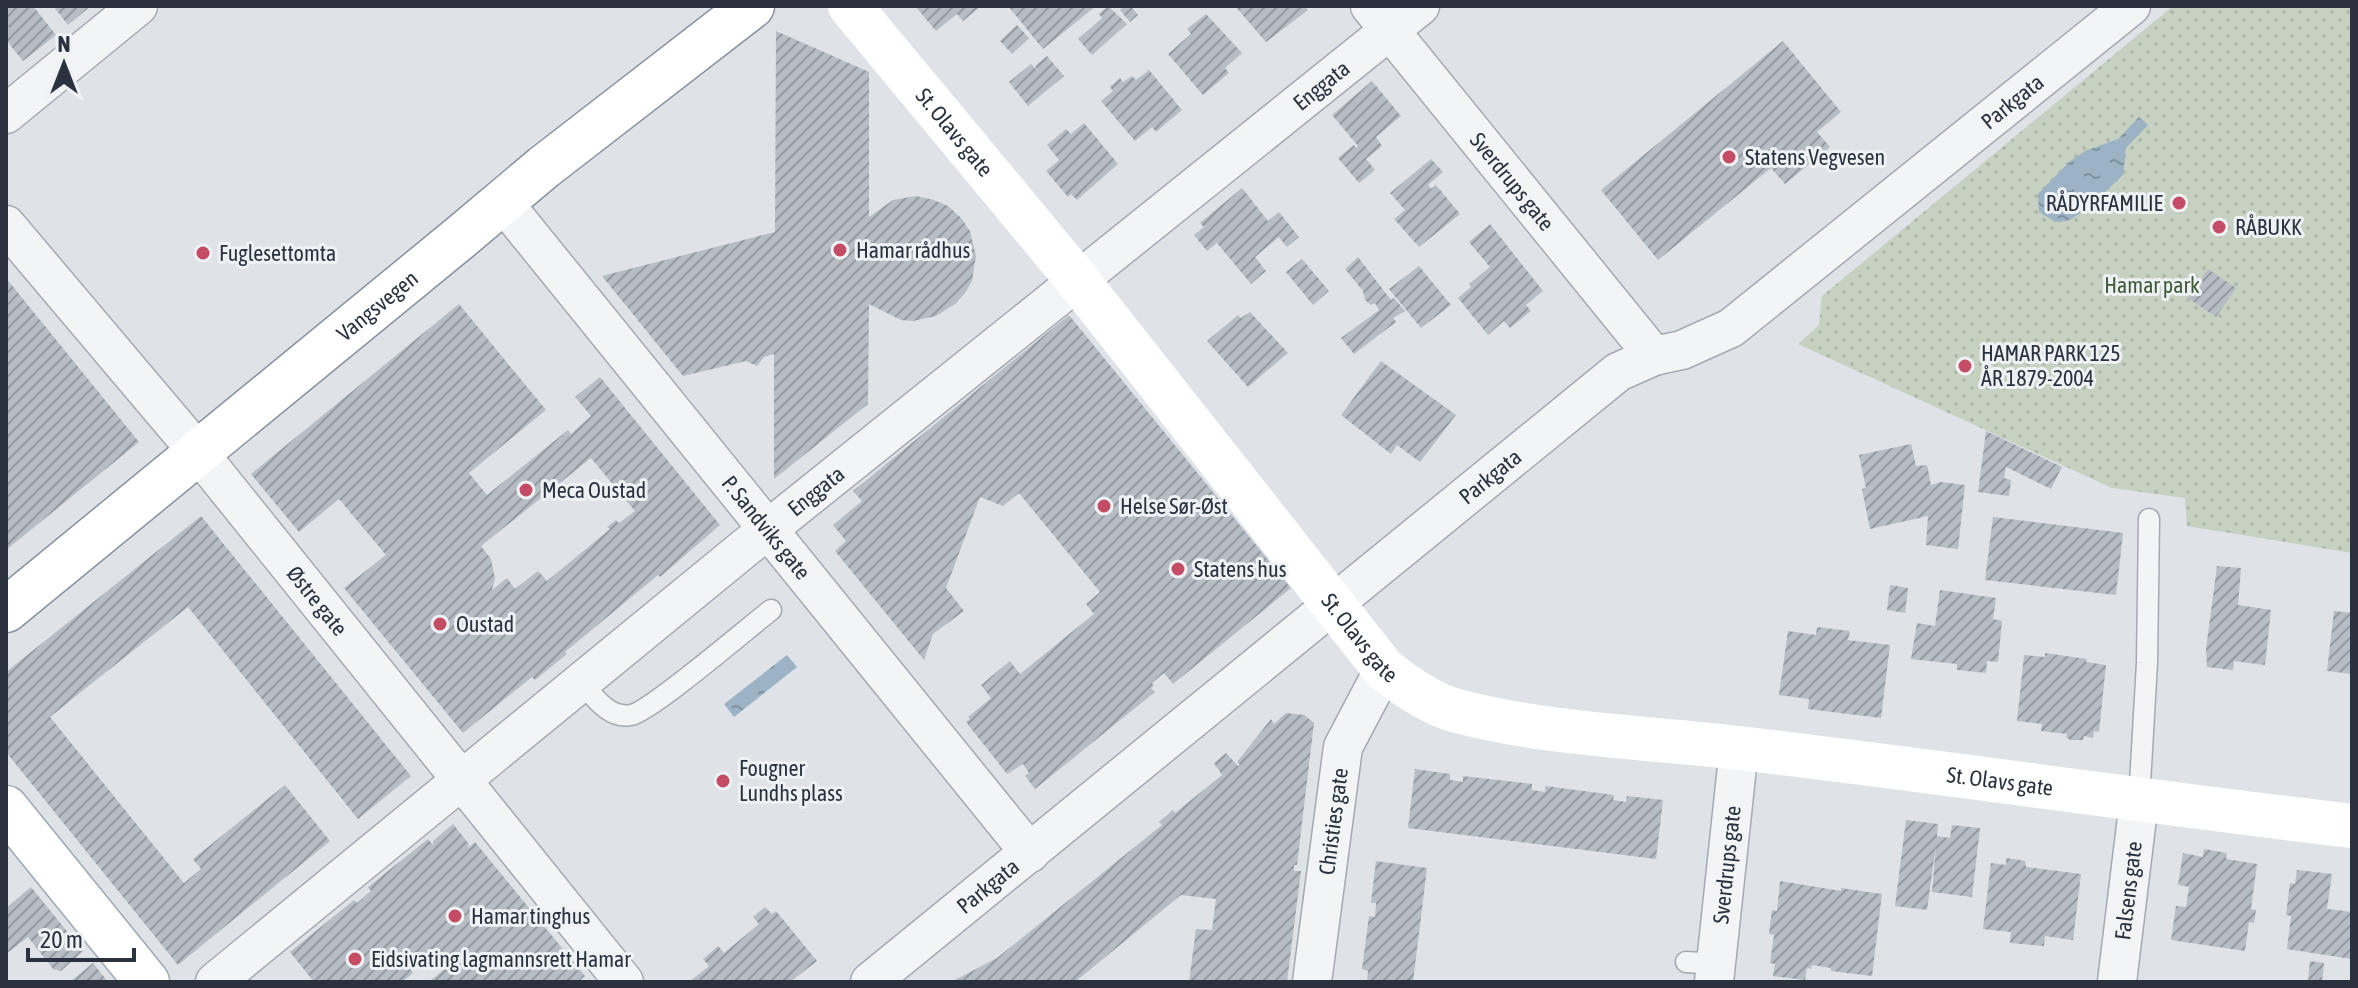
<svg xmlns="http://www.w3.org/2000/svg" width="2358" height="988" font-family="'Asap Condensed',sans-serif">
<defs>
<pattern id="grass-dots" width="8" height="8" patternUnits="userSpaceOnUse" patternTransform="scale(2)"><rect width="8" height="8" fill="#c6d1c1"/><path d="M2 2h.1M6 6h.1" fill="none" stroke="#aab4a7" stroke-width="1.8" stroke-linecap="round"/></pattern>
<pattern id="water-ripples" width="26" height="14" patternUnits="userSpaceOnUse" patternTransform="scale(2)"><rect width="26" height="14" fill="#9cb3c5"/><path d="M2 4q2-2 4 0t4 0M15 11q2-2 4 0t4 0" fill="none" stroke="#7f92a1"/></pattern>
<pattern id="building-hatch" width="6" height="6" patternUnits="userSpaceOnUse" patternTransform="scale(2)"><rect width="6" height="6" fill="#b7bdc4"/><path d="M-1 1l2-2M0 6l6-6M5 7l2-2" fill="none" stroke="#959aa1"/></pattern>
</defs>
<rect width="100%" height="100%" fill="#dfe3e8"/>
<polygon fill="url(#grass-dots)" points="2173,6 2352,6 2352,553 2187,526 2185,498 2112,488 1798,344 1819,325 1822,296"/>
<g fill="url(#water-ripples)">
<polygon points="2139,117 2148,125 2126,148 2123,175 2085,211 2067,221 2055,222 2039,212 2038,194 2069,162 2085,151 2118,139"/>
<polygon points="787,655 797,667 734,717 724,704"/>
</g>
<g fill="url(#building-hatch)" fill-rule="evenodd">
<polygon points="6,6 33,6 56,35 23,61 6,40 6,31 9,28 6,24"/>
<polygon points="53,6 91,6 68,25"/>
<polygon points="915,6 981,6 963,21 957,14 936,31"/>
<polygon points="1008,6 1096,6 1043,49"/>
<polygon points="1108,6 1127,24 1092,55 1078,39 1102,18 1099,14"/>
<polygon points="1124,6 1131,6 1138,15 1130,22 1120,10"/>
<polygon points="1235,6 1304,6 1308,10 1266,42"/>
<polygon points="1206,14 1242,53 1225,68 1229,73 1203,95 1168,54 1191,34 1187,29"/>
<polygon points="1017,25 1029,38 1012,54 1000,41"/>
<polygon points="776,31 869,72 869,217 893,200 916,196 934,200 948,206 961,218 970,231 976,256 972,281 965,293 955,304 936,316 913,321 901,320 869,304 868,404 774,479 774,354 764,357 757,366 746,361 683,376 602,276 775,232"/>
<polygon points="1783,41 1841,112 1817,132 1830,147 1785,184 1771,168 1658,260 1601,190"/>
<polygon points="1047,56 1064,76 1028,106 1009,82 1031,64 1038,71 1035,66"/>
<polygon points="1149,70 1182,110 1156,132 1152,127 1135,141 1101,101 1113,91 1110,87 1120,78 1123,82 1132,76 1136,80"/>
<polygon points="1372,81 1401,116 1376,137 1382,146 1366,159 1375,170 1359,183 1338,158 1354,145 1356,148 1358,146 1332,115"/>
<polygon points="1084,123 1118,164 1077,200 1071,194 1068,197 1046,171 1059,160 1047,145 1066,129 1071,134"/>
<polygon points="1431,159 1443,172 1428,185 1431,189 1436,185 1460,214 1419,247 1394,219 1405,210 1390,193"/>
<polygon points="1242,188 1268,221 1279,212 1299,237 1287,247 1279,237 1255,257 1266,271 1251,284 1217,243 1207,251 1194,235 1204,227 1200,223"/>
<polygon points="1490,224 1543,291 1526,305 1531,311 1510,328 1504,321 1488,335 1458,298 1471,287 1469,284 1490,267 1469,242"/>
<polygon points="1358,257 1391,300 1394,298 1405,311 1393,318 1396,322 1354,354 1341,338 1379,310 1375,303 1371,305 1365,300 1363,291 1345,269"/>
<polygon points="1302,259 1329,291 1313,305 1286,272"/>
<polygon points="1419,266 1451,305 1421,328 1389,289"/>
<polygon points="2208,269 2236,288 2216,317 2188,298"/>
<polygon points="6,278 139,442 6,550"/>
<path d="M459 304 546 410 469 473 487 495 568 430 571 434 591 416 575 397 600 377 720 525 660 577 658 575 565 652 567 654 535 680 532 677 463 733 344 588 386 555 339 499 299 532 251 474ZM591 458 635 511 619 523 616 520 607 527 610 529 547 581 538 571 515 589 507 578 492 590 495 578 491 559 481 546Z"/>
<polygon points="1250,312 1288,353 1248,387 1207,341 1238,315 1241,318"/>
<polygon points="1069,315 1291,588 1173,684 1164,673 1152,683 1154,686 1151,688 1155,692 1035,789 1025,776 1029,773 1023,764 1007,774 966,722 970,719 968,717 991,698 981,685 1010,661 1020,674 1094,614 1086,604 1100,592 1019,493 1003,506 980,497 946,588 964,611 933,634 924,660 835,551 846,541 833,525 862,501 853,491"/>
<polygon points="1381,361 1456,415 1420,462 1397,445 1391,454 1341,415"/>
<polygon points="1986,431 2062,467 2051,489 2006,467 2004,478 2011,480 2009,496 1978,492"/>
<polygon points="1911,444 1916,466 1927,465 1931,485 1941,482 1965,485 1958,549 1926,545 1928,516 1870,529 1862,489 1866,488 1859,455"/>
<polygon points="201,516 411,776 358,819 188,607 76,696 50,717 184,883 201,869 193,859 285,785 330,841 178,965 6,752 6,672"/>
<polygon points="1993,517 2123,533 2116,595 1985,580"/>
<polygon points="2217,566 2241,568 2238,605 2271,610 2265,665 2234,661 2233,670 2207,667 2206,649"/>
<polygon points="1890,585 1908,588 1905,613 1887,610"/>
<polygon points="1940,590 1996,598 1993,619 2002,621 1998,662 1987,661 1986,673 1957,670 1957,664 1911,659 1917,623 1935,626"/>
<polygon points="2334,611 2352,613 2352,674 2327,671"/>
<polygon points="1817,627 1850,631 1848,640 1890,645 1881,718 1808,709 1809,699 1779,695 1788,631 1816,635"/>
<polygon points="2045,653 2087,659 2086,662 2106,665 2099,732 2094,731 2093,738 2084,736 2083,740 2070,740 2066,737 2067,734 2041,731 2042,724 2017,721 2024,655 2045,657"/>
<polygon points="1286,713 1304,715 1314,723 1297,865 1294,865 1294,871 1301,871 1287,982 1189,982 1196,929 1212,930 1216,899 1181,895 1075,982 951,982 997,958 1162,825 1159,822 1173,810 1175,813 1222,775 1214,763 1226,753 1238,766 1240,765 1237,762 1271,719 1274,724"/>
<polygon points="1415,769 1450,774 1450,780 1463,782 1463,776 1532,784 1532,790 1545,792 1545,786 1614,795 1613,800 1626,802 1627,796 1663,800 1656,859 1408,828"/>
<polygon points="1906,820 1938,824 1937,836 1950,838 1952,825 1980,828 1972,897 1932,892 1936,845 1927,910 1895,906"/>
<polygon points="453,824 469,844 468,848 475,842 585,976 578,982 429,982 448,966 438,954 429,961 424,955 409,967 413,973 402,982 314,982 290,952 354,900 357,903 371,891 368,887 428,839 433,845 433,841"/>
<polygon points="2204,849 2227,853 2226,859 2257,864 2251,909 2256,910 2254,923 2249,922 2245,951 2171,940 2176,906 2186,907 2189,887 2178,885 2183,853 2203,857"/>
<polygon points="2006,858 2025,861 2026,867 2081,874 2073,940 2045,936 2044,946 2010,943 2011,932 1983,929 1991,863 2006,865"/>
<polygon points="1376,861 1427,868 1413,982 1367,982 1368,971 1362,969 1369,916 1375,917 1376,903 1371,903"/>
<polygon points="2297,870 2332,874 2327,909 2352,912 2351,959 2287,949 2291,916 2286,915 2290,883 2295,884"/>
<polygon points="1780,881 1841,891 1841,888 1882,894 1872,976 1831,971 1831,968 1812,965 1811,969 1807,968 1805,980 1773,976 1775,964 1770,963 1774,935 1769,934 1772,910 1777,911"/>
<polygon points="31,887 83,951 61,971 53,969 28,937 6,954 6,908"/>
<polygon points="765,907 772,914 776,911 817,961 790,982 689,982 709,966 703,959 718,946 724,953 759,924 753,917"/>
<polygon points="2310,961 2324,963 2322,982 2308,981"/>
<polygon points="93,963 108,982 70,982"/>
</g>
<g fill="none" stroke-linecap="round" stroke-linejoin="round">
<defs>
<g id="lane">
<path d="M581 682C594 696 608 719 631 715 650 712 749 627 771 610"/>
<polyline points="2139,801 2147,663 2149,519"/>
<polyline points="1686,962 1717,964"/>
</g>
<g id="street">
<path id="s1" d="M1370 6 1654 356"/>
<polyline points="6,114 138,6"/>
<path id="s2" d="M502 201 1030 853"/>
<path id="s3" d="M6 225 197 451 624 982"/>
<path id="s4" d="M215 982 746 547 1420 6"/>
<path id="s5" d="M870 982 1618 372 1654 356 1682 350 1731 328 2131 6"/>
<path id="s6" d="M1312 982 1343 747 1384 669"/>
<path id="s7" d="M1714 982 1739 748"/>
<path id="s8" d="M2117 982 2139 801"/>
</g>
<polyline id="primary" points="6,808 147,982"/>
<g id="highway">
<path id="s10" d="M6 610 462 236 544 167 752 6"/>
</g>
</defs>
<use href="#lane" stroke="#a5aab2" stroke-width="23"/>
<use href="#street" stroke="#a5aab2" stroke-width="41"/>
<use href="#primary" stroke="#9fa8b2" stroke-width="47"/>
<use href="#highway" stroke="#88919d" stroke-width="47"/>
<use href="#lane" stroke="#f2f4f6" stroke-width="20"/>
<use href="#street" stroke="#f2f4f6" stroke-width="38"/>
<path stroke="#fff" stroke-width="44" id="s9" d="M850 6 1079 282 1384 669C1405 686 1431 704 1457 711 1549 735 1646 737 1739 748 1944 772 2147 802 2352 826"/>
<use href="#primary" stroke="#fff" stroke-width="44"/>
<use href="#highway" stroke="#fff" stroke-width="44"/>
</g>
<g fill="#c54c65" stroke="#eff2f5" stroke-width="3">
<circle cx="1729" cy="157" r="8"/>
<circle cx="2179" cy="203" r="8"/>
<circle cx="2219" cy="227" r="8"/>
<circle cx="840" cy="250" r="8"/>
<circle cx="203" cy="253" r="8"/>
<circle cx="1965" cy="366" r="8"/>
<circle cx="526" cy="490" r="8"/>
<circle cx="1104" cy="506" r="8"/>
<circle cx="1178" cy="569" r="8"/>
<circle cx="440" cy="624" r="8"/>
<circle cx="723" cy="781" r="8"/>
<circle cx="455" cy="916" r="8"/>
<circle cx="355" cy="959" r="8"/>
</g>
<g text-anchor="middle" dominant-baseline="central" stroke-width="6" stroke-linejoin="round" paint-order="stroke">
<g font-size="22" fill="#29323e" stroke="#eff2f5">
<text stroke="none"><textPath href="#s4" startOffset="1424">Enggata</textPath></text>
<text stroke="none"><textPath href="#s5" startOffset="1448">Parkgata</textPath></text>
<text stroke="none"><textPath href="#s9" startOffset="164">St. Olavs gate</textPath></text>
<text stroke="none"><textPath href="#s1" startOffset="226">Sverdrups gate</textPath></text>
<text stroke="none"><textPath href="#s10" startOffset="480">Vangsvegen</textPath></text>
<text stroke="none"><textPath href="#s5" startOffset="800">Parkgata</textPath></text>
<text stroke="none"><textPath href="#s4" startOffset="776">Enggata</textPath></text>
<text stroke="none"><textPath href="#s2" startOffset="420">P. Sandviks gate</textPath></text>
<text stroke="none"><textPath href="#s3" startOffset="488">Østre gate</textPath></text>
<text stroke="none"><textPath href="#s9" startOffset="812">St. Olavs gate</textPath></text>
<text stroke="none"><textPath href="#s9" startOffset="1484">St. Olavs gate</textPath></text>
<text stroke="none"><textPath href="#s6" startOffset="162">Christies gate</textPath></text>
<text stroke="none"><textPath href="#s7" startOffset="118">Sverdrups gate</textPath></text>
<text stroke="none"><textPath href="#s5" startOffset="152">Parkgata</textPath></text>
<text stroke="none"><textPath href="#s8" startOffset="92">Falsens gate</textPath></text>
</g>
<g font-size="22" fill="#29323e" stroke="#eff2f5" text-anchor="start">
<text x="1745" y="157">Statens Vegvesen</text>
<text x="2163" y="203" text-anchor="end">RÅDYRFAMILIE</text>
<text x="2235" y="227">RÅBUKK</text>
<text x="856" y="250">Hamar rådhus</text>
<text x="219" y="253">Fuglesettomta</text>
<text x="1981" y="353">HAMAR PARK 125<tspan x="1981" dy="25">ÅR 1879-2004</tspan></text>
<text x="542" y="490">Meca Oustad</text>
<text x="1120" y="506">Helse Sør-Øst</text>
<text x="1194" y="569">Statens hus</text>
<text x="456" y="624">Oustad</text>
<text x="739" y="768">Fougner<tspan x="739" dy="25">Lundhs plass</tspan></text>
<text x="471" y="916">Hamar tinghus</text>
<text x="371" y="959">Eidsivating lagmannsrett Hamar</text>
</g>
<g font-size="22" fill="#405937" stroke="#eff2f5">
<text x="2152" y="285">Hamar park</text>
</g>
</g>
<rect width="2358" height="988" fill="none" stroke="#29323e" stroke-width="16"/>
<g transform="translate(64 64)" stroke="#eff2f5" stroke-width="6" paint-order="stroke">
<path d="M0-6L14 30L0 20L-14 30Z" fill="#29323e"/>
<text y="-12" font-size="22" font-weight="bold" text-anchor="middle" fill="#29323e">N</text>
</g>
<path d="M28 948v12h106v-12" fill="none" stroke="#29323e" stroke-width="4"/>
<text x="40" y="948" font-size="24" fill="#29323e" stroke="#eff2f5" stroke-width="6" paint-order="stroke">20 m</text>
</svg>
